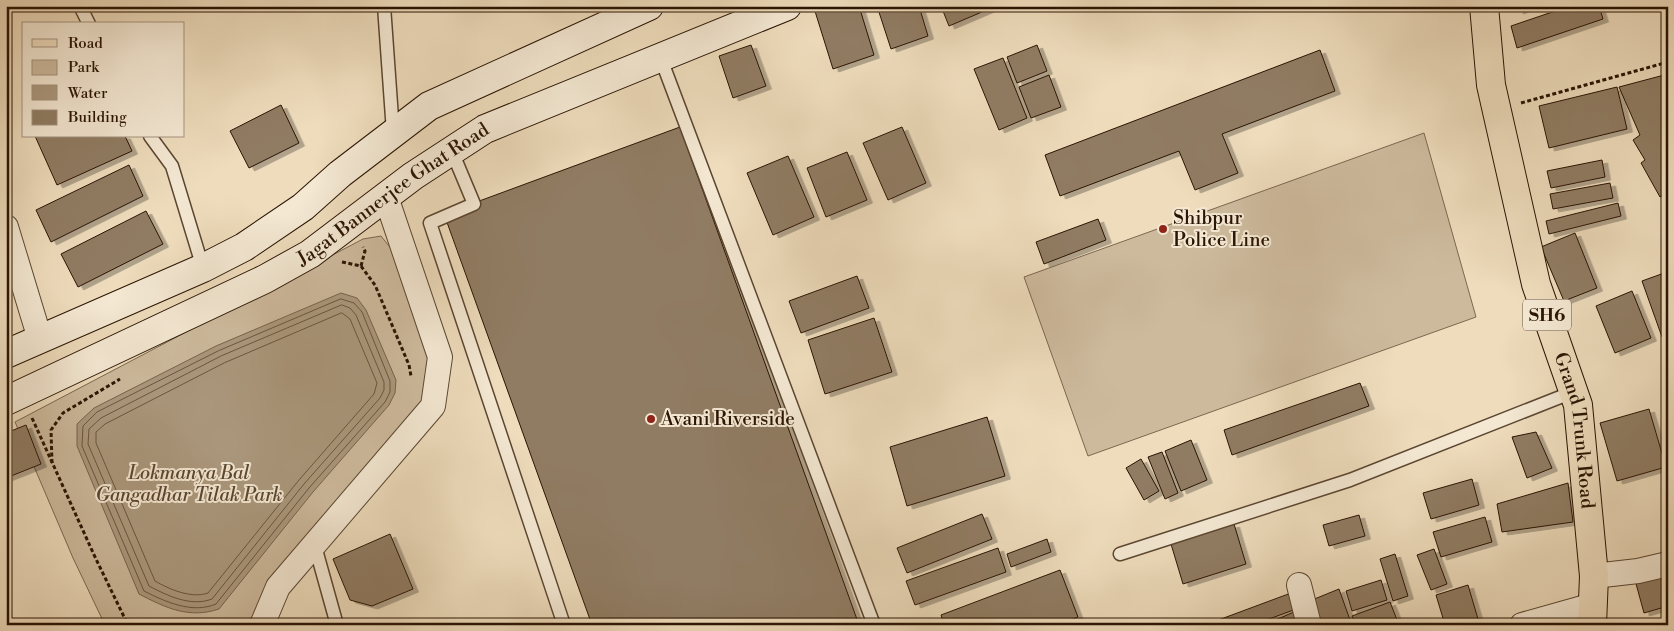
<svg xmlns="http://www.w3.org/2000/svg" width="1674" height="631" font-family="'Libre Bodoni',serif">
<defs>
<filter id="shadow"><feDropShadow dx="5.5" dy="3" stdDeviation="0" flood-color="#0004"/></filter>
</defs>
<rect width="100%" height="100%" fill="#eedcbc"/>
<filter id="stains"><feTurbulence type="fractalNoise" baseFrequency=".004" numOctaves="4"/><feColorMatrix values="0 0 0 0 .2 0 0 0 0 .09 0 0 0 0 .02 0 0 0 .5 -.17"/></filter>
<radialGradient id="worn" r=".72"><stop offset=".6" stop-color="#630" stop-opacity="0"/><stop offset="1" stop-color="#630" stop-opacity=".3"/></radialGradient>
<g fill="#cdba9d" stroke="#7c6750">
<polygon points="1424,133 1476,317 1088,456 1024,277"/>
<polygon points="381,236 393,251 433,358 433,406 262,625 105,625 73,558 15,422 363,239"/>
</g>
<path fill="#ab987d" stroke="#77634c" d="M341 293 357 298 366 310 396 380 395 393 389 405 313 492 219 609C189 619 166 608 139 594L77 446V424L94 408 216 346Z"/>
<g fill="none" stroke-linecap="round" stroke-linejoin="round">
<g stroke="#6a5640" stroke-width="1">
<path d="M341 299 354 303 362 312 390 381V392L385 402 309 488 216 604C192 614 166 602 144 591L82 446 83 426 97 412 218 351Z"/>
<path d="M342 305 350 308 356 315 384 382V390L380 398 304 484 212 599C191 607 168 596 149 586L88 444 89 429 101 418 221 356Z"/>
<path d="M342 313 350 319 377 383 374 394 299 480 208 593C191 599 169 589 155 581L96 443V432L105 424 224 363Z"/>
</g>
</g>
<g fill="#907c63" stroke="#2a1403" filter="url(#shadow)">
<polygon points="819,6 859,6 874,55 833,69 814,8"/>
<polygon points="877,6 919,6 928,36 891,49"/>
<polygon points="941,6 996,6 949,26"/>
<polygon points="1516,6 1532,6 1518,11"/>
<polygon points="1570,6 1599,6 1603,19 1517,48 1511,26"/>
<polygon points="751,45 766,86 733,98 719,56"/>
<polygon points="1037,45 1047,71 1017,83 1007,57"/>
<polygon points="1320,50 1335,91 1222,134 1238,173 1195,190 1179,151 1060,196 1045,155"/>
<polygon points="1003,58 1027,118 999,130 974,69"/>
<polygon points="1668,74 1668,192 1660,197 1641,163 1645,160 1633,140 1640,135 1619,87"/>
<polygon points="1049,75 1061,107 1031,118 1019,87"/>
<polygon points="1617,87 1627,129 1549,148 1539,106"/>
<polygon points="281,105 299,143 249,168 230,131"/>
<polygon points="680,127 859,625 592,625 444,214"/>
<polygon points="902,127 926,183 888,200 863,143"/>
<polygon points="35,136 125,136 132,151 57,185"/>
<polygon points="847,152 867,200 826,217 807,168"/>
<polygon points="788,156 814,217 773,235 747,173"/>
<polygon points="1602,160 1605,177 1551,188 1547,171"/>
<polygon points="129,165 143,196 51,242 36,210"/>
<polygon points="1610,183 1613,198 1553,209 1550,194"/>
<polygon points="1618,203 1621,216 1549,234 1546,221"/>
<polygon points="146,211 163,244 78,287 61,254"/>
<polygon points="1098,219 1106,240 1044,264 1036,242"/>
<polygon points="1575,233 1597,288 1564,301 1541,247"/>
<polygon points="1667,272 1668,335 1662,337 1642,281"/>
<polygon points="857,276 869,308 801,333 789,301"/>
<polygon points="1632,291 1651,338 1615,353 1596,306"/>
<polygon points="874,318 892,372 825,394 808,340"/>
<polygon points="1360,383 1369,406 1232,455 1224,430"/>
<polygon points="1649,409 1666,467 1617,481 1600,423"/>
<polygon points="987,417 1005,476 907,506 890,447"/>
<polygon points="26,425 41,464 6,478 6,433"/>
<polygon points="1536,432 1552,468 1527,478 1512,437"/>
<polygon points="1191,440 1207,480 1181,491 1165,451"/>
<polygon points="1162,452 1178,493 1165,499 1148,457"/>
<polygon points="1141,459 1159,491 1144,500 1126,468"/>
<polygon points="1472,479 1479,505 1431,519 1423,493"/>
<polygon points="1568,483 1573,522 1502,532 1497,504"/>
<polygon points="982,514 992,539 907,573 897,548"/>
<polygon points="1359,515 1365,536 1329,546 1323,525"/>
<polygon points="1485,517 1492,542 1441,557 1433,532"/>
<polygon points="1234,524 1246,564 1183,584 1171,544"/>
<polygon points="390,534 413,589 372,606 350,600 333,559"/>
<polygon points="1047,539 1051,552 1011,567 1007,554"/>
<polygon points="998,548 1006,572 915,605 906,581"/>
<polygon points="1434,549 1447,584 1431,590 1417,555"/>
<polygon points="1395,554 1408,596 1393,601 1380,559"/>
<polygon points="1060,570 1078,617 1059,625 944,625 941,615"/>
<polygon points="1664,571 1668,585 1668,606 1644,613 1635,580"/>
<polygon points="1381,580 1387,600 1352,611 1346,591"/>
<polygon points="1468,585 1478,619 1458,625 1445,625 1436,595"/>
<polygon points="1339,589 1350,620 1337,625 1321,625 1312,600"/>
<polygon points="1291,593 1296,609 1253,625 1214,625 1213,622"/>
<polygon points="1390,602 1399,625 1356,625 1352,616"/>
<polygon points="1294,612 1299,625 1264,625"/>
</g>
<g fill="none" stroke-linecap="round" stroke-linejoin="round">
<defs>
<g id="service">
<polyline points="384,6 393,132"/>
<polyline points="82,10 89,24"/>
<polyline points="661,59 874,625"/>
<polyline points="150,136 172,166 203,268"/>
<polyline points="451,149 474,204 430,223 564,625"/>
<polyline points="315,546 337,625"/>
<polyline points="1120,554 1350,480 1573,392"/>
</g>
<g id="minor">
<polyline points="6,227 40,339"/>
<polyline points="1594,576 1638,571 1668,564"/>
<polyline points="1299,585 1309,625"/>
<polyline points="262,625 278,587 433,406 440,357 386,197"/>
<polyline points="1522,625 1593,605"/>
</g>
<g id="secondary">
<polyline points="6,354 203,268 244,247 303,207 340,174 429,106 649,6"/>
<path id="s1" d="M6 401 265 279 310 254 413 176 485 129 787 6"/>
</g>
<g id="primary">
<path id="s2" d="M1484 6 1491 85 1536 284 1578 405 1594 576 1592 625"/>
</g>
</defs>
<use href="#service" stroke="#5b4631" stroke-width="15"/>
<use href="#minor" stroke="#5b4631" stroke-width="26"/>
<use href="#secondary" stroke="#2a1403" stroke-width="30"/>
<use href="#primary" stroke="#2a1403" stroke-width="30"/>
<g stroke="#2a1403" stroke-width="3" stroke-dasharray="4 2.5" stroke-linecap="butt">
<polyline points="1521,103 1668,62"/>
<polyline points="342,262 361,266 375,285 409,365 411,376"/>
<polyline points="361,266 365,251 363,247"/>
<polyline points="32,418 95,557 128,625"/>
<polyline points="52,463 51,430 63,413 120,379"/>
</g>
<use href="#service" stroke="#f4e8d3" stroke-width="12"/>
<use href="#minor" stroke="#f4e8d3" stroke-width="24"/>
<use href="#secondary" stroke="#f4e8d3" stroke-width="28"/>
<use href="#primary" stroke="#eedcbc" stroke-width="28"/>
</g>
<g fill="#8f2418" stroke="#f4e8d3" stroke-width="2">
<circle cx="1163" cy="229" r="5"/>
<circle cx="651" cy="419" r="5"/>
</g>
<g text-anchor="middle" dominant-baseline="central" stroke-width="4" stroke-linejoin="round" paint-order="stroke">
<rect fill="#f4e8d3" stroke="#675441" stroke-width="1" x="1523" y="299.5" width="48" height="31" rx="4"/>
<g font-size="18" font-weight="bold" fill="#2a1403">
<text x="1547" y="315">SH6</text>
</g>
<g font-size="19" fill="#2a1403" stroke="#f4e8d3">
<text stroke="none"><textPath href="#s1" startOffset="440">Jagat Bannerjee Ghat Road</textPath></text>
<text stroke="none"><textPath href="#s2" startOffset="436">Grand Trunk Road</textPath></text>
</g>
<g font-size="19" fill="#2a1403" stroke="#f4e8d3" text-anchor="start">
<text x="1173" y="218">Shibpur<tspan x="1173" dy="22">Police Line</tspan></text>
<text x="661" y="419">Avani Riverside</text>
</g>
<g font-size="19" font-style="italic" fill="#5b4631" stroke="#f4e8d3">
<text x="189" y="473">Lokmanya Bal<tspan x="189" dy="22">Gangadhar Tilak Park</tspan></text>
</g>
</g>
<rect width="1674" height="631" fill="none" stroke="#eedcbc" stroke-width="25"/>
<rect x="8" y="8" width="1659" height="616" fill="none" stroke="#2a1403" stroke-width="2.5"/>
<rect x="12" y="12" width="1649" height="606" fill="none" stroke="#2a1403"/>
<rect x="22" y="22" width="162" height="115" fill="#f4e8d3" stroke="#a39380"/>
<rect x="32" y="39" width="25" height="8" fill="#eedcbc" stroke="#a39380"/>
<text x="68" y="48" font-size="15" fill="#2a1403">Road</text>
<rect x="32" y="60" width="25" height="15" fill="#cdba9d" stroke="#a39380"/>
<text x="68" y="72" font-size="15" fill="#2a1403">Park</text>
<rect x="32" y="85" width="25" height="15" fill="#ab987d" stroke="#a39380"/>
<text x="68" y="98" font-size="15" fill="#2a1403">Water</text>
<rect x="32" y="110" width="25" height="15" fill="#907c63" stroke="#a39380"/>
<text x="68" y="122" font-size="15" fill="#2a1403">Building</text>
<rect width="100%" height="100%" filter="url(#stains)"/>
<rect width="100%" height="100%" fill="url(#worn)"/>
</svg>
